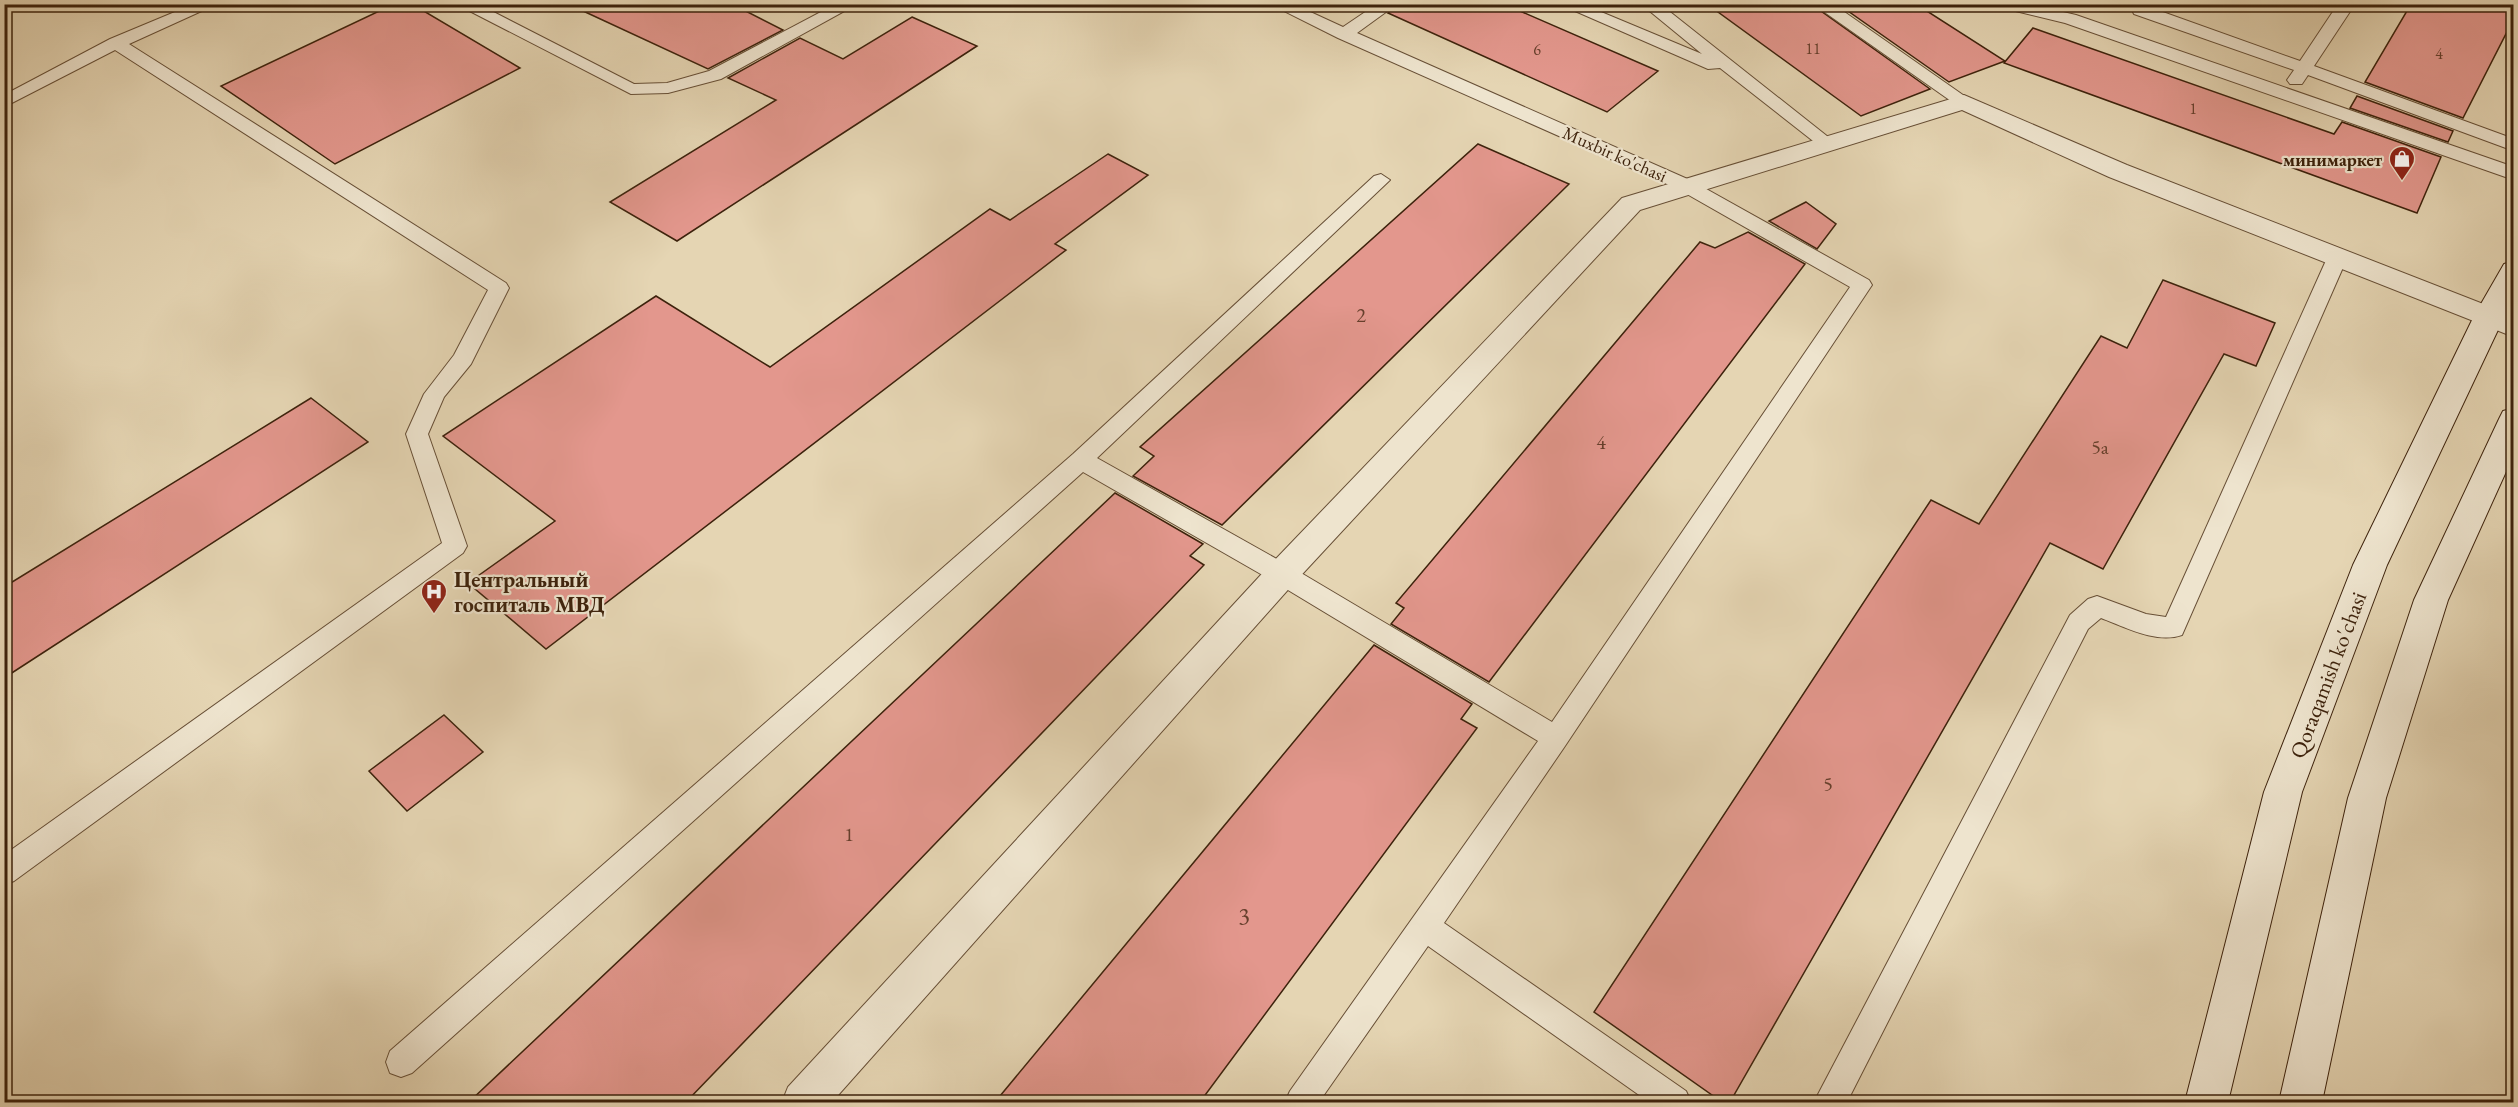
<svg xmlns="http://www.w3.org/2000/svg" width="2518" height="1107" font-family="'EB Garamond',serif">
<rect width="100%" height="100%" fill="#e5d5b3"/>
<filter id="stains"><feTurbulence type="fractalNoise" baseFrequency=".00333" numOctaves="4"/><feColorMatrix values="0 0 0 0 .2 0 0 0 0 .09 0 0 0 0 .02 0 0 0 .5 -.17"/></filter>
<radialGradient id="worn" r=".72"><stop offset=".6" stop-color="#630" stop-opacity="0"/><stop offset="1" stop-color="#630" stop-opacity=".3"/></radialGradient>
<g fill="#e3978d" stroke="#3d220c" stroke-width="1.5">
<polygon points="394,4 412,4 520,68 335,164 221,86"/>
<polygon points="568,4 732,4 783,30 708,69"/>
<polygon points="1399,4 1504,4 1658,71 1607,112 1388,13"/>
<polygon points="1707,4 1811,4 1930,89 1861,116"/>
<polygon points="1838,4 1916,4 2005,61 1949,82"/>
<polygon points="2411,4 2514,4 2514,18 2463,118 2365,82"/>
<polygon points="912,17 977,46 677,241 610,202 776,100 728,78 800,38 843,59"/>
<polygon points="2033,28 2334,134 2342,122 2441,157 2417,213 2004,63"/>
<polygon points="2357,96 2453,131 2448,142 2350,108"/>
<polygon points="1478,144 1569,184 1222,525 1133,476 1154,456 1140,447"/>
<polygon points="1108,154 1148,175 1055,244 1066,250 546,649 468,583 555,521 443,436 656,296 770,367 990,209 1010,220"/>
<polygon points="1806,202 1836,224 1817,249 1769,221"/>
<polygon points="1748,232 1805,264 1489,682 1391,624 1404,608 1396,603 1700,242 1715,248"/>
<polygon points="2163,280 2275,323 2256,366 2224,354 2103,569 2050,543 1730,1102 1722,1102 1594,1012 1931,500 1979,524 2101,336 2127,348"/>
<polygon points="311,398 368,442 4,678 4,587"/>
<polygon points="1115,493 1203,544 1190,556 1204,565 686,1102 469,1102"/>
<polygon points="1374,645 1472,704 1461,719 1477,728 1200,1102 995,1102"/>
<polygon points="444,715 483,752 407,811 369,771"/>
</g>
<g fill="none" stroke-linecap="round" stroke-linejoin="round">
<defs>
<g id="lane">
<polygon points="194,4 217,4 129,44 506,283 509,288 471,364 444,397 428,434 467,546 463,553 14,881 4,885 4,855 442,543 406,434 424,394 454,355 488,290 115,50 4,107 4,95 110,39"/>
<polygon points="456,4 478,4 634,84 667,83 709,71 836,4 857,4 721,79 668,93 631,94"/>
<polygon points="1270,4 1293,4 1343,27 1377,4 1397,4 1357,33 1692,181 1869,280 1872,285 1565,746 1444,923 1686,1091 1691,1102 1649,1102 1428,946 1319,1102 1285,1102 1290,1091 1538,741 1273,581 1083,472 412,1073 401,1077 390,1073 386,1062 390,1051 1073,454 1374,176 1381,174 1390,180 1097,458 1291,567 1552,722 1850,287 1678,189 1338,38"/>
<polygon points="1559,4 1582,4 1702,54 1641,4 1660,4 1837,144 1834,148 1822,148 1720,68 1708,69"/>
<polygon points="1813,4 1833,4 1973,102 1964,107 1958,106"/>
<polygon points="1997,4 2029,4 2076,15 2514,167 2514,180 2065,23 1999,7"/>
<polygon points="2338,4 2355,4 2314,66 2514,139 2514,151 2308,75 2302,84 2290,84 2287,80 2294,70 2134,14 2132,10 2134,6 2146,6 2300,61"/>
<path d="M2338 249 2345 251 2348 256 2182 635C2156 644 2125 627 2101 618L2088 629 1847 1102H1814L2070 615 2088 599 2097 596 2146 614 2166 617 2328 256 2331 251Z"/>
</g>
<polygon id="street" points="1964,95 2127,165 2514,316 2514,337 2109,177 1962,110 1640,210 1294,583 832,1102 782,1102 788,1087 1270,565 1622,198"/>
<g id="secondary">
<polygon points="2514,261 2514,296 2387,565 2302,792 2228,1102 2185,1102 2264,792 2353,565 2474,316 2504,264"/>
<polygon points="2514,408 2514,454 2448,600 2386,798 2322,1102 2279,1102 2348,798 2414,600 2499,419 2503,411"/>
</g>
</defs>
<use href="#lane" stroke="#674f36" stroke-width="2"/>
<use href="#street" stroke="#674f36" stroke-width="2"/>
<use href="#secondary" stroke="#3d220c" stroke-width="2"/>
<use href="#lane" fill="#eee4ce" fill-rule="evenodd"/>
<use href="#street" fill="#eee4ce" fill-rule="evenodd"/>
<use href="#secondary" fill="#eee4ce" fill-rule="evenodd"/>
</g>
<defs>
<symbol id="shop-pin" viewBox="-11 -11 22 30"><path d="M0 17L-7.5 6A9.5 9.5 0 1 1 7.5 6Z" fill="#8f2418" stroke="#eee4ce"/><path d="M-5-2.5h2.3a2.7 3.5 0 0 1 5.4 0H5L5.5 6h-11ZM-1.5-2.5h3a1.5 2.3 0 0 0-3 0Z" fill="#fff"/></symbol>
<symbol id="hospital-pin" viewBox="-11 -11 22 30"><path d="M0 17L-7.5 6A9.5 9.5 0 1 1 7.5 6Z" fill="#8f2418" stroke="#eee4ce"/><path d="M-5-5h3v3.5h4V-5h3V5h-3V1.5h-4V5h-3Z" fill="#fff"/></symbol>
</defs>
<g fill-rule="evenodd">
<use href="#shop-pin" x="2387" y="144" width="30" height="40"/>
<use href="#hospital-pin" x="419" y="577" width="30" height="40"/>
</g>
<g text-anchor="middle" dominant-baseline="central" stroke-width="4.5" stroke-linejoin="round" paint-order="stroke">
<g font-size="16" fill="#663f2c">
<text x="1813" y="48">11</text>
<text x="1537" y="49">6</text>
<text x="2439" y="53">4</text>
<text x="2193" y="108">1</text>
</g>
<g font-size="18" fill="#3d220c" stroke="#eee4ce">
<text transform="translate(1615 154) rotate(24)">Muxbir ko'chasi</text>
</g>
<g font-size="18" font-weight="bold" fill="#3d220c" stroke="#eee4ce" text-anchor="end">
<text x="2382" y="159">минимаркет</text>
</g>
<g font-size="20" fill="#663f2c">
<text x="1361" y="315">2</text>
<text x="1601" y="442">4</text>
<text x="2100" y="447">5а</text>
<text x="1828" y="784">5</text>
<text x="849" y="834">1</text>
</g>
<g font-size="22" font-weight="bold" fill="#3d220c" stroke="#eee4ce" text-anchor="start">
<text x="454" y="579">Центральный<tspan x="454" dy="25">госпиталь МВД</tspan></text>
</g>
<g font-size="22" fill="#3d220c" stroke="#eee4ce">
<text transform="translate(2328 675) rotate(-69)">Qoraqamish ko'chasi</text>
</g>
<g font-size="24" fill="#663f2c">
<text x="1244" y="915">3</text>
</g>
</g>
<rect width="2518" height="1107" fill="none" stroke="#e5d5b3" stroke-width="24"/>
<rect x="6" y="6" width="2506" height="1095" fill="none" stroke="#3d220c" stroke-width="3"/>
<rect x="12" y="12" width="2494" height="1083" fill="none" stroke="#3d220c" stroke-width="1.5"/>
<rect width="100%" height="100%" filter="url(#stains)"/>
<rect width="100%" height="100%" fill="url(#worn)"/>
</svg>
